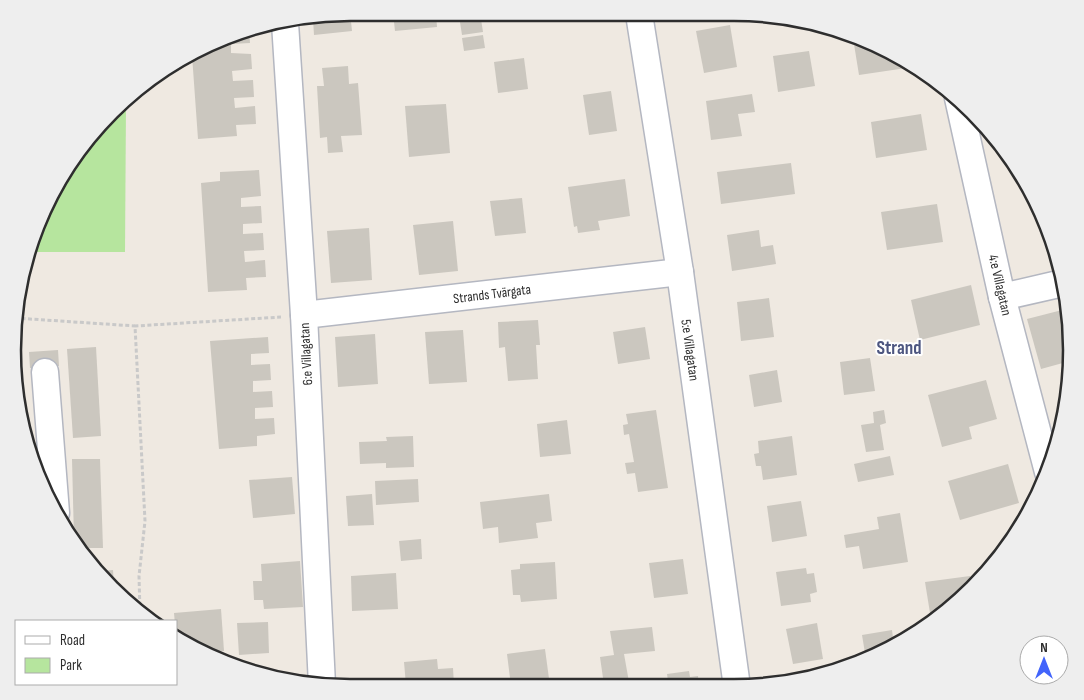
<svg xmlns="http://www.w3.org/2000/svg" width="1084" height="700" font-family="'Sofia Sans Condensed',sans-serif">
<rect width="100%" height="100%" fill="#efe9e1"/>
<polygon fill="#b6e59e" points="126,104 125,252 31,252 38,221 82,144"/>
<g fill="#cbc7bf">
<polygon points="350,12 352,31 314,35 313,19"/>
<polygon points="393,13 436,13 437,27 395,31"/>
<polygon points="481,19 483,32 462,35 460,22"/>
<polygon points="730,25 737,67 704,73 696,31"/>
<polygon points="249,29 250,43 231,44 231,53 251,54 252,69 232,71 233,81 253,80 254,97 234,98 235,108 255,106 256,124 236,125 237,136 198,139 192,55 242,30"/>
<polygon points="483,35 485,48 464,51 462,38"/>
<polygon points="853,38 883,47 913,67 859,75"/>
<polygon points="809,51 815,86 778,92 773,56"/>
<polygon points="524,58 528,89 498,93 494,62"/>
<polygon points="348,66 349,84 358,83 362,135 341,136 343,152 328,153 327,137 320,138 317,86 324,86 322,68"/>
<polygon points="611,91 617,131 589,135 583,95"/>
<polygon points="752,94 755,112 738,114 742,136 711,140 706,101"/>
<polygon points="446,104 450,153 409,157 405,106"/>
<polygon points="921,114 927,150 876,158 871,122"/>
<polygon points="791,163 795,194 721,204 717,172"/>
<polygon points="259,170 261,196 241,198 241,207 261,206 262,223 243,224 243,234 263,233 264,250 244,251 245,262 265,260 266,277 246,278 247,290 208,292 201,183 220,181 220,172"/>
<polygon points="625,179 630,216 598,221 600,230 578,233 577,226 574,227 568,187"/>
<polygon points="522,198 526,233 495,236 490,201"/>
<polygon points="937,204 943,242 887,250 881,212"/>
<polygon points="453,221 458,271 419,275 413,225"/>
<polygon points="369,228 372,280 331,283 327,231"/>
<polygon points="759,230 761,247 773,245 776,264 732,271 727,235"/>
<polygon points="971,285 980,325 920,340 911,300"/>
<polygon points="769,298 774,337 741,341 737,302"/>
<polygon points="1066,309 1071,328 1070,361 1041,369 1027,319"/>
<polygon points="538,320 540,345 536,345 538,379 508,381 505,347 499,348 498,322"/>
<polygon points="645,327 650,359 618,364 613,332"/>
<polygon points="463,330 467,382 429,384 425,332"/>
<polygon points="375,334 378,384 338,387 335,337"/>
<polygon points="268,337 269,353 251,354 251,365 270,364 271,380 253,381 253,392 272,391 273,407 255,408 255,419 274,418 275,434 257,436 257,446 219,449 210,341"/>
<polygon points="96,347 101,436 73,438 67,349"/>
<polygon points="58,350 59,366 30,368 29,352"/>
<polygon points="870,358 875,391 844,395 840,362"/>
<polygon points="777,370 782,402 754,407 749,375"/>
<polygon points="986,380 997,419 969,427 972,439 942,447 928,395"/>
<polygon points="656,410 668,488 638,492 635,473 627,474 625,463 634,462 629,434 624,435 623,425 628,424 626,414"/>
<polygon points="884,410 886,423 880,425 884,450 866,452 861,425 874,423 873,412"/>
<polygon points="567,420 571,454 540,457 537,424"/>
<polygon points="413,436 414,467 386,468 386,463 360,464 359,442 387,441 386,437"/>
<polygon points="792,436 797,475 763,480 761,466 756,466 754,454 759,453 758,441"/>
<polygon points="890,456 894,475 858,482 854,464"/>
<polygon points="72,459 100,459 103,548 82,548 74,539"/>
<polygon points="1008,464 1019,503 960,520 948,481"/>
<polygon points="292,477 295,514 253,518 249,480"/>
<polygon points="418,479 419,502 376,505 375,481"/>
<polygon points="372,494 374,525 348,526 346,496"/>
<polygon points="549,494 552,521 536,523 538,538 499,543 498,527 483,529 480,502"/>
<polygon points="801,501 807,536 772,542 767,506"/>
<polygon points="900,513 908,562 863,569 859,546 846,548 844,535 879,529 877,517"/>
<polygon points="421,539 422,559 401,561 399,541"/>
<polygon points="683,559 688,594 654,598 649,563"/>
<polygon points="300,561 303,607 264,609 263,600 254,600 253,581 262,581 261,564"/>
<polygon points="555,562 557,599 521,602 520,595 513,595 511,570 520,569 520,564"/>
<polygon points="806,568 807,574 814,573 817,592 810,594 811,602 781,606 776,572"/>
<polygon points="113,570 114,587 101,571"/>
<polygon points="396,573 398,609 352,611 351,576"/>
<polygon points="970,576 972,588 947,611 930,613 925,582"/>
<polygon points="221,609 224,651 201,653 176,636 174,613"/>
<polygon points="268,622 269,653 239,655 237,623"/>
<polygon points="817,623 823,659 793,664 786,629"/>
<polygon points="652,627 655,651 624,654 629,682 604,685 600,657 614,655 610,631"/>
<polygon points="892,630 894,646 883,653 866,659 862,635"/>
<polygon points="545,649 550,686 511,686 507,654"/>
<polygon points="437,659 438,669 453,668 454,685 406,685 404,662"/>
<polygon points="689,671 690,677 698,676 699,687 657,686 656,683 668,681 667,674"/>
</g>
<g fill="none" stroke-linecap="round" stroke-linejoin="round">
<defs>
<g id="minor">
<polyline points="639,14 680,272 737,687"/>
<polyline points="285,23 304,315 322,685"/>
<polyline points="958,98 1002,297 1048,472"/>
<polyline points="1002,297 1063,283"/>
<polyline points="304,315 680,272"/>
<polyline points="45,372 56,513"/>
</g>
</defs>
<use href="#minor" stroke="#b4b7c1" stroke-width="29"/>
<g stroke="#c9c9c9" stroke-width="3" stroke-dasharray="4 2.5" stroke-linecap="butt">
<polyline points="15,318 135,326"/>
<polyline points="140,612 139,576 145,521 135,326 281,317"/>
</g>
<use href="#minor" stroke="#fff" stroke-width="26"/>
</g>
<g text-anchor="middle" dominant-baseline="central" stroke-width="4" stroke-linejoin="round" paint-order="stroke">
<g font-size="14" fill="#2e2e2e" stroke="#fff">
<text transform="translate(1000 285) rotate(77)">4:e Villagatan</text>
<text transform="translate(492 294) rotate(-7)">Strands Tvärgata</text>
<text transform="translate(690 350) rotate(82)">5:e Villagatan</text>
<text transform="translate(306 354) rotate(-93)">6:e Villagatan</text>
</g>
<g font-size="19" font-weight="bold" fill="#4d5680" stroke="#fff">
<text x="899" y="348">Strand</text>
</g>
</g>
<path d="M0 0H1084V700H0ZM350 21H734A329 329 0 0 1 1063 350V350A329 329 0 0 1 734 679H350A329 329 0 0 1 21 350V350A329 329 0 0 1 350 21Z" fill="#eee" fill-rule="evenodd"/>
<path fill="none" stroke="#2e2e2e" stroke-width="2.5" d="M350 21H734A329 329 0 0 1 1063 350V350A329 329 0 0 1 734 679H350A329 329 0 0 1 21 350V350A329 329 0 0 1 350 21Z"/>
<rect x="15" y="620" width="162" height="65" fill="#ffffff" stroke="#ababab"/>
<rect x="25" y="636" width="25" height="8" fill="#ffffff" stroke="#ababab"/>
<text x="60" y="645" font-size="15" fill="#2e2e2e">Road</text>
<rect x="25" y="658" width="25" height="15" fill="#b6e59e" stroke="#ababab"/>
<text x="60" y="670" font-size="15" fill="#2e2e2e">Park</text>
<g transform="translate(1044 660)"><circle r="24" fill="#ffffff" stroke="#ababab"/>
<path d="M0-4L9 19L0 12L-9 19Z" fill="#4264fb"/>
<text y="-8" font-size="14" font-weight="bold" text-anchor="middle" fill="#2e2e2e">N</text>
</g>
</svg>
